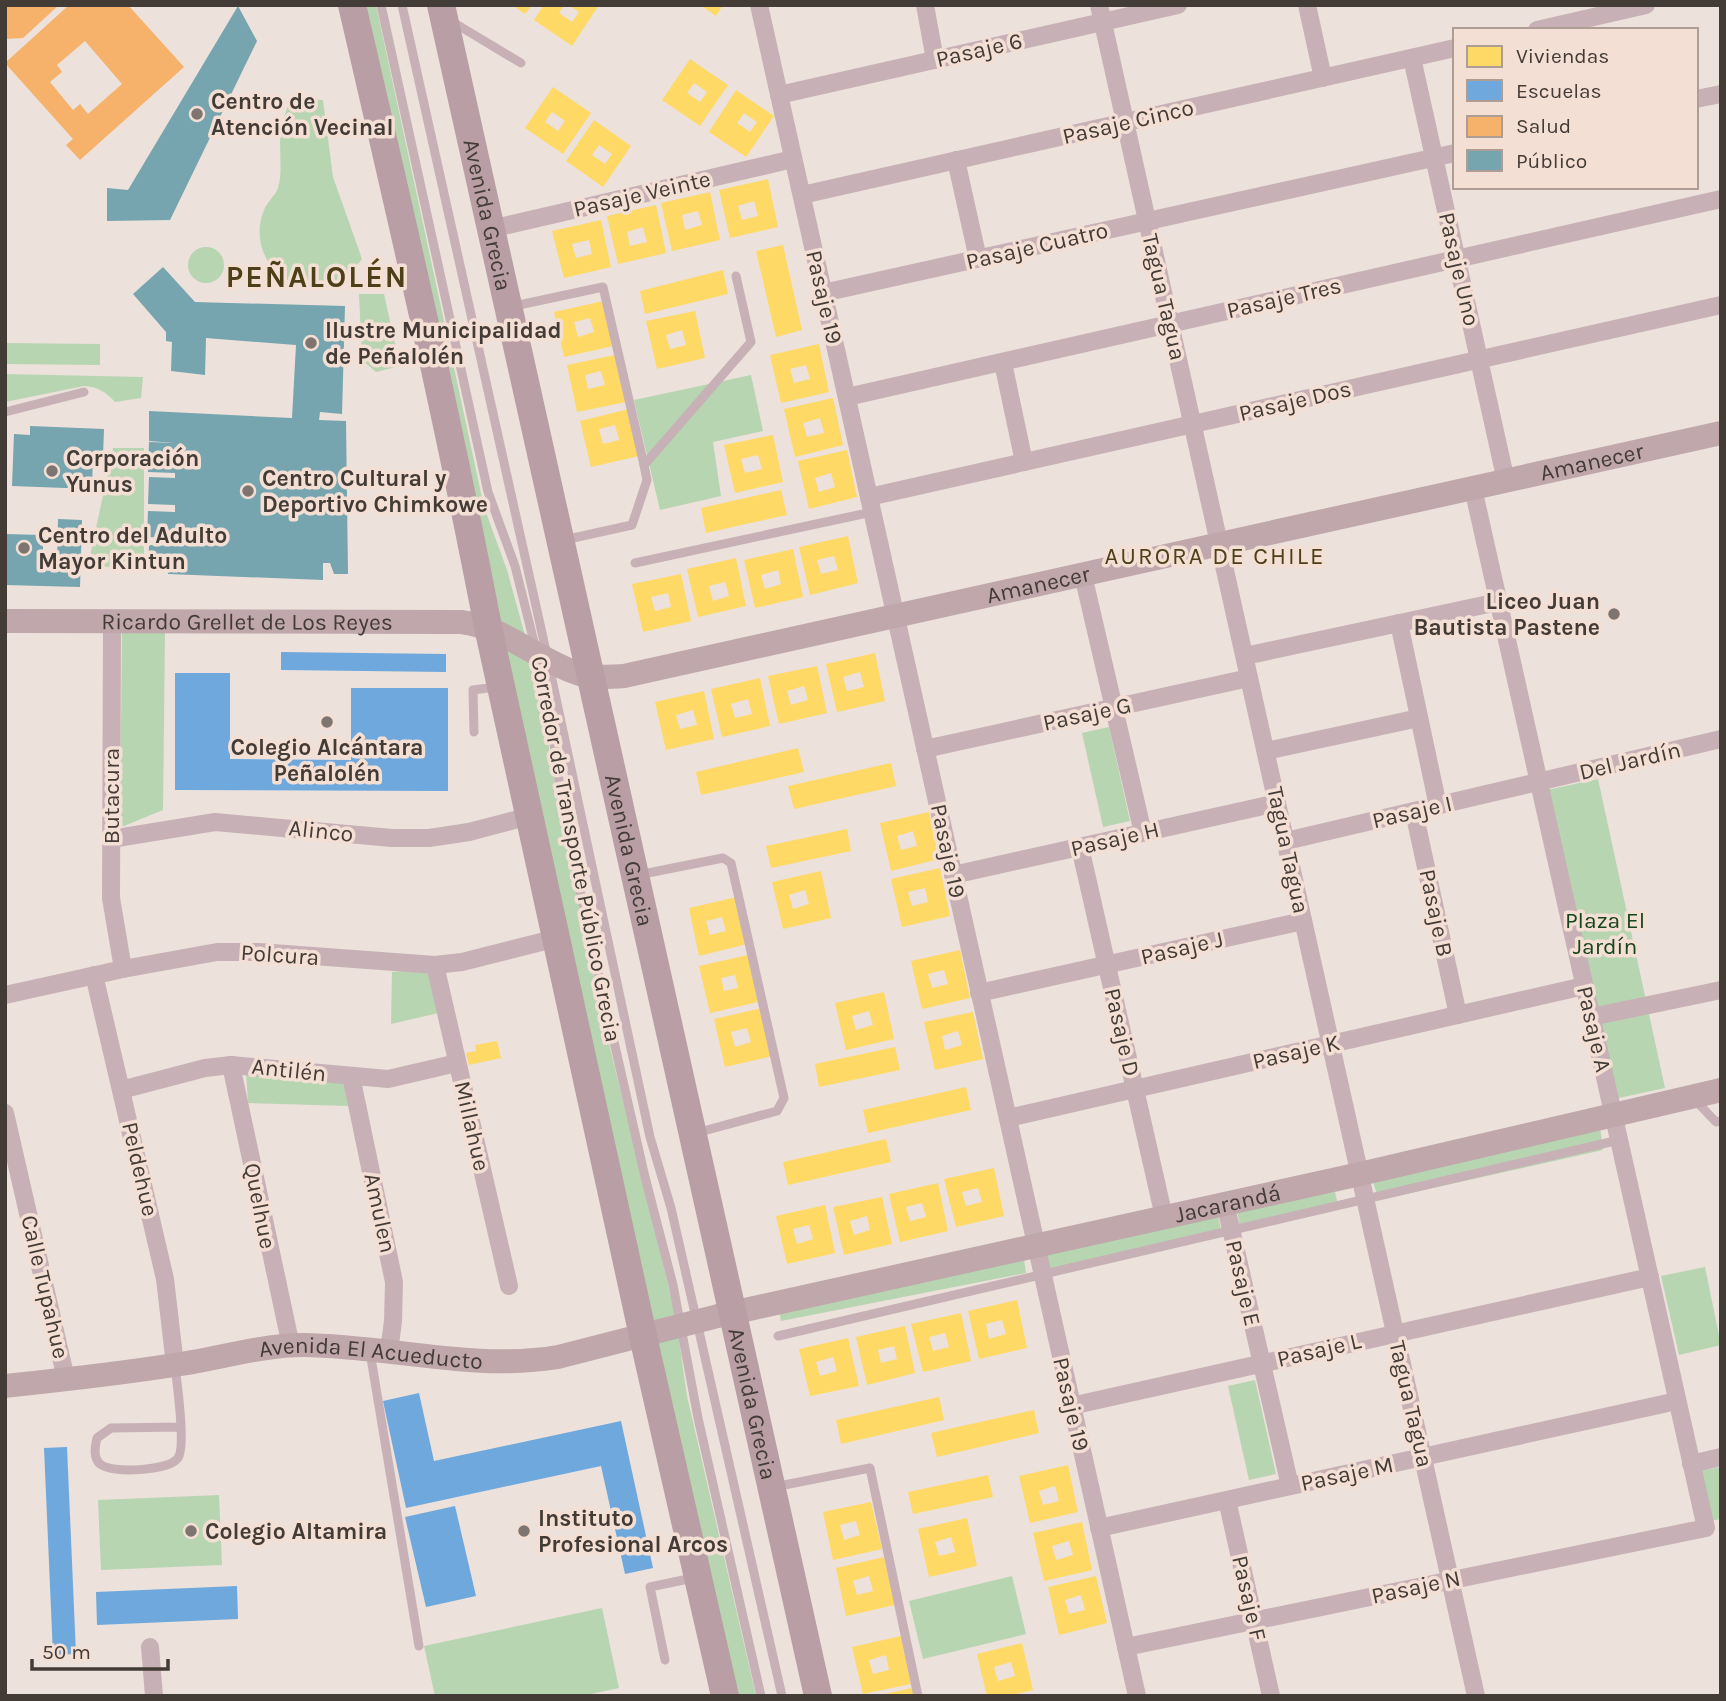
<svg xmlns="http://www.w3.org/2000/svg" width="1726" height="1701" font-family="Karla,sans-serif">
<rect width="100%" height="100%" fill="#ece1db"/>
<g fill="#b8d5b2">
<polygon points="362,5 376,5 484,507 507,570 539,686 561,821 603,1019 675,1313 687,1396 756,1696 736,1696"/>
<path d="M291 98 323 100 333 177 362 259C348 277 331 288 307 286 271 282 250 244 264 210 267 202 275 196 278 188 284 169 277 143 282 124 284 115 288 107 291 98Z"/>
<circle cx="206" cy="265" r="18"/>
<polygon points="359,294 384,294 400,366 376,372 362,360"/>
<polygon points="5,343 100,344 100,365 5,364"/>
<path d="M5 374 143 377 141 398 115 402C106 392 98 387 84 386L5 402Z"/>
<polygon points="751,375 763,431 713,442 721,496 660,510 634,400"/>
<polygon points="113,448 144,448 144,568 88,566"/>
<polygon points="122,631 165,632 163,810 124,826 120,825"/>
<polygon points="1109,727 1130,821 1103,827 1082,733"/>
<polygon points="1598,779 1665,1088 1614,1099 1547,790"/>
<polygon points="433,969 443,1012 391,1024 392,972"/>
<polygon points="246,1071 345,1081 348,1106 248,1103"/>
<polygon points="1600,1126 1603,1150 1379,1200 1372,1179"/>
<polygon points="1335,1192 1338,1205 1240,1229 1237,1211"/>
<polygon points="1218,1216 1222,1234 1049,1274 1046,1255"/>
<polygon points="1024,1259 1026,1273 781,1321 779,1310"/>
<polygon points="1705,1267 1721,1345 1679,1355 1661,1276"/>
<polygon points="1255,1380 1276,1474 1249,1480 1228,1386"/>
<polygon points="1721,1467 1721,1519 1710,1521 1699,1471"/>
<polygon points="219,1495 222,1565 101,1570 98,1500"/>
<polygon points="1012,1576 1026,1634 923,1659 909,1601"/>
<polygon points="602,1608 619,1688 582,1696 435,1696 424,1646"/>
</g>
<g fill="#ffd966" fill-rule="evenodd">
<polygon points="512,5 532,5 525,14"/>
<polygon points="544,5 564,5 559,13 572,22 579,12 569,5 599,5 572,46 534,20"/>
<polygon points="700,5 723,5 716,16"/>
<path d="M690 59 728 85 700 126 662 100ZM694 83 707 92 700 102 687 93Z"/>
<path d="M553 87 591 113 563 154 525 128ZM552 112 565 121 558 131 545 122Z"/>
<path d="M736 90 774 116 746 157 709 132ZM744 113 757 122 750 132 737 123Z"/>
<path d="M594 120 631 146 603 187 566 161ZM599 145 612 154 605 164 592 155Z"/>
<path d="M768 179 778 227 730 238 719 190ZM754 201 758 216 742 220 738 206Z"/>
<path d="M710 192 720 240 672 251 661 203ZM698 211 702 225 685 230 682 215Z"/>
<path d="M656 205 666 253 618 264 607 216ZM643 227 647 242 630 246 627 232Z"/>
<path d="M601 220 611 267 564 278 552 231ZM589 240 592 254 576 258 572 244Z"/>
<polygon points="783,245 802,330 776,337 756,251"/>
<polygon points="723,270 728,294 645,314 640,291"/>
<path d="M603 301 613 346 564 357 554 312ZM590 318 594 332 578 337 574 322Z"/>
<path d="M695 311 705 358 657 369 646 321ZM682 330 686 345 670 349 666 335Z"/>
<path d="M819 344 829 392 781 403 770 355ZM806 365 810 379 794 383 790 369Z"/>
<path d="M615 355 626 402 577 412 567 365ZM601 371 605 385 588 389 585 375Z"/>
<path d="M833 398 843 445 795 457 784 409ZM820 418 824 433 807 437 803 423Z"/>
<path d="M629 409 639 456 591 467 580 421ZM615 425 619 440 603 444 599 429Z"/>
<path d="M773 435 783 482 735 493 724 445ZM758 455 762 469 745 473 741 459Z"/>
<path d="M847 450 857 497 809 509 798 461ZM831 473 835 487 819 492 815 478Z"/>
<polygon points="781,490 787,515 706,533 701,508"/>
<path d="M848 536 858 583 810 595 799 547ZM834 556 838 570 821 574 817 560Z"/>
<path d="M793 549 803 597 755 608 744 560ZM778 570 781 584 765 589 761 575Z"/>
<path d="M736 558 746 606 698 617 687 569ZM725 582 729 596 713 601 709 586Z"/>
<path d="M681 574 691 621 643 632 632 584ZM668 593 671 607 655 611 651 597Z"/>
<path d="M875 653 885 701 837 712 826 664ZM860 672 864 687 847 691 843 677Z"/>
<path d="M817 666 827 713 779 724 768 676ZM804 686 808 700 791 705 787 691Z"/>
<path d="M760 678 770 726 722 737 711 689ZM748 699 752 714 735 718 731 704Z"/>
<path d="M704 691 714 739 666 750 655 702ZM693 710 697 725 680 729 676 715Z"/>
<polygon points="798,748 804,772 701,795 696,772"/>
<polygon points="891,763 896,786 794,809 788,786"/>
<path d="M929 812 939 859 891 871 880 823ZM913 831 917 846 901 850 897 836Z"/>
<polygon points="847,829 851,851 771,868 766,846"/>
<path d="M940 868 950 916 902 927 891 879ZM925 888 928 902 912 906 908 892Z"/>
<path d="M821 871 831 918 783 929 772 882ZM805 890 809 904 793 909 789 895Z"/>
<path d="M737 897 747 944 699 956 689 908ZM722 917 726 931 710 935 706 921Z"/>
<path d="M960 950 970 998 922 1009 911 961ZM944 970 948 984 932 988 928 974Z"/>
<path d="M748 955 758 1002 710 1013 699 966ZM735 975 738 988 724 991 721 978Z"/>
<path d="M884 992 894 1039 846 1050 835 1003ZM869 1011 873 1025 856 1030 852 1016Z"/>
<path d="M762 1008 773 1056 725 1067 714 1019ZM747 1028 751 1042 735 1047 731 1032Z"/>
<path d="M973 1012 983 1059 935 1070 924 1022ZM958 1031 962 1045 945 1050 942 1036Z"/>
<polygon points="497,1041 501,1058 469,1065 466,1053 476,1051 475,1045"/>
<polygon points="895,1047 900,1070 819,1087 815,1064"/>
<polygon points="966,1087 971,1110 868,1133 863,1110"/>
<polygon points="886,1139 891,1162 788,1185 783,1162"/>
<path d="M994 1168 1004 1216 956 1227 944 1179ZM978 1188 982 1202 966 1206 962 1192Z"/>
<path d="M938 1183 948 1231 900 1242 889 1194ZM922 1203 926 1217 910 1221 906 1207Z"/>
<path d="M882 1197 892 1244 844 1255 833 1207ZM867 1216 870 1230 854 1235 850 1221Z"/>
<path d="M825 1205 835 1253 787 1264 776 1216ZM809 1225 813 1239 797 1244 793 1229Z"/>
<path d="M1017 1300 1027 1348 979 1359 968 1311ZM1002 1320 1006 1334 989 1339 986 1324Z"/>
<path d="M961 1313 971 1361 923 1372 911 1324ZM945 1333 949 1347 933 1351 929 1337Z"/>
<path d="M905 1326 915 1373 867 1385 856 1337ZM894 1346 897 1359 881 1363 878 1350Z"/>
<path d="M848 1338 859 1386 810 1396 799 1349ZM833 1357 837 1371 820 1376 816 1362Z"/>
<polygon points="939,1397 944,1420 841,1444 836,1420"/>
<polygon points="1034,1410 1039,1433 937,1457 931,1433"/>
<path d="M1068 1465 1078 1512 1030 1523 1019 1476ZM1055 1486 1059 1501 1043 1505 1039 1491Z"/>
<polygon points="988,1475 993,1497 913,1514 908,1492"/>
<path d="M871 1502 882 1549 833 1560 823 1512ZM856 1521 860 1535 844 1540 840 1525Z"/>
<path d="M967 1518 977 1566 929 1577 918 1529ZM951 1537 955 1552 939 1556 935 1542Z"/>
<path d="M1082 1522 1092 1570 1044 1581 1033 1533ZM1069 1541 1073 1555 1056 1560 1052 1546Z"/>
<path d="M884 1557 895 1605 846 1616 836 1568ZM869 1576 873 1591 857 1595 853 1581Z"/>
<path d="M1096 1576 1107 1623 1059 1635 1048 1587ZM1081 1595 1085 1610 1069 1614 1065 1600Z"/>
<path d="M901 1636 911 1684 863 1694 852 1647ZM886 1655 889 1670 873 1674 869 1660Z"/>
<path d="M1022 1643 1033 1690 1009 1696H987L977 1654ZM1011 1662 1015 1676 998 1681 994 1667Z"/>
<polygon points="912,1688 914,1696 880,1696 880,1695"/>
</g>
<g fill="#6fa8dc">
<polygon points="281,652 446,654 446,672 281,670"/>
<polygon points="175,673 230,673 230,759 351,760 351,688 448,688 448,791 175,790"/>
<polygon points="419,1393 434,1461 621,1421 653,1568 625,1574 601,1466 406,1508 383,1401"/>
<polygon points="67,1447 76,1654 53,1655 44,1448"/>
<polygon points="455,1506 476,1596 426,1607 405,1517"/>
<polygon points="237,1586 238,1619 97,1625 96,1592"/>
</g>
<g fill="#f6b26b" fill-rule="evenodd">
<polygon points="7,5 59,5 23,38 6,39"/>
<path d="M69 5H128L184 67 80 160 66 145 73 139 5 63ZM85 41 122 84 88 114 80 104 73 110 50 82 62 72 57 65Z"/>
</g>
<g fill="#76a5af">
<polygon points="238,6 257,41 170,220 107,221 107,188 128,190"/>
<polygon points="163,267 195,302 345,306 342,414 320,412 319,420 346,421 348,574 334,574 330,563 323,563 323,580 168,574 169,554 161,554 160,568 148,567 149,545 176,546 176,538 147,537 148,511 175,512 175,505 148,504 149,477 175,478 175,473 148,472 149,442 174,443 149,441 149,411 292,418 296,345 206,338 205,375 171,371 172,342 166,341 166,332 133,294"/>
<polygon points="30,426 104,429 103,456 93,456 92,489 12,486 14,434 30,435"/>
<polygon points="58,519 82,520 80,587 5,585 5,534 43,535 43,561 57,561"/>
</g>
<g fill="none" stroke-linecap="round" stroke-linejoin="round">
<g stroke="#c7b1b6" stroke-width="9">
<polyline points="381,5 488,492 515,566 535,646"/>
<polyline points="402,5 542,633 650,1137 671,1208 782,1696"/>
<polyline points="451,21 521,63"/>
<polyline points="514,306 603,287 644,465 647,480 632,525 564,540"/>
<polyline points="5,412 84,392"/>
<polyline points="644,465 751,342 736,276"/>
<polyline points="635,563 872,512"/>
<polyline points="538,660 553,736 563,810 590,937 645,1177 673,1285 698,1418 761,1696"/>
<polyline points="474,732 473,690 496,687"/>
<polyline points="638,875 723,858 731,863 784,1098 777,1111 696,1133"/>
<polyline points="1694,1099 1716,1122 1721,1121"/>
<polyline points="778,1336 1619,1140"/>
<polyline points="370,1352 419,1646"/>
<path d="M175 1366C177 1383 186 1447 178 1458 169 1471 111 1474 100 1464 93 1458 95 1446 97 1438L111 1428 180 1427"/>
<polyline points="774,1487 870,1468 918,1696"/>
<polyline points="665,1660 650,1587 693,1578"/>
</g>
<g stroke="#c7b1b6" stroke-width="18">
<polyline points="759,5 1137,1696"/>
<polyline points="925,5 935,60"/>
<polyline points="1099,5 1476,1696"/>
<polyline points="1307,5 1323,78"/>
<polyline points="1537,30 1646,5"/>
<polyline points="1412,58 1506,481"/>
<polyline points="779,95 1178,5"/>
<polyline points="1696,99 1721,94"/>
<polyline points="956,160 978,259"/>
<polyline points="802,195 1455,48"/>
<polyline points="491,229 793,159"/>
<polyline points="823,293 1455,153"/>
<polyline points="1003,363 1024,462"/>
<polyline points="847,397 1721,199"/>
<polyline points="869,497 1721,305"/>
<polyline points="1083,575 1143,833"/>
<polyline points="112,622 111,898 123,969"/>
<polyline points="1399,623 1438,806"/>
<polyline points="1245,656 1498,602"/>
<polyline points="925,749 1249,678"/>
<polyline points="1266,751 1419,718"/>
<polyline points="1414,812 1458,1015"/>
<polyline points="111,839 215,822 392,838 429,838 469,832 530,816"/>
<polyline points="1286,841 1721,739"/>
<polyline points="1080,847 1164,1217"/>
<polyline points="953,875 1277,803"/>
<polyline points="435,965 509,1286"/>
<polyline points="94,975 165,1279 175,1365"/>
<polyline points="979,993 1303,921"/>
<polyline points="5,995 123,969 217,952 259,952 435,965 462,962 557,938"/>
<polyline points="1591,1017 1721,990"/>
<polyline points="231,1065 291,1346"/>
<polyline points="351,1076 394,1282 393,1321 389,1352"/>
<polyline points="121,1090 205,1068 231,1065 388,1079 457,1063"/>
<polyline points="5,1113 66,1379"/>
<polyline points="1008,1118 1584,986"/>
<polyline points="1225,1203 1290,1486"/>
<polyline points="1071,1406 1650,1277"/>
<polyline points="1691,1464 1721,1457"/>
<polyline points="1227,1500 1271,1696"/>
<polyline points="1099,1528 1677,1401"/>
<polyline points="150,1647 154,1696"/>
<polyline points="1126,1647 1706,1528 1473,488"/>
</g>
<g stroke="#bfa7ac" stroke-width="24">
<path id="s1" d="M5 621 461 622C505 627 538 661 580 674 594 678 610 677 624 676L1721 433"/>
<path id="s2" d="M5 1386C61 1380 118 1374 174 1365 217 1359 261 1345 304 1345 389 1346 474 1371 558 1357L718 1316 1360 1174 1721 1090"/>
</g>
<g stroke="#b99fa5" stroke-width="28">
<path d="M352 5C400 212 448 418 488 627L647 1354 725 1696"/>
<path id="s3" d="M441 5 818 1696"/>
</g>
</g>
<g fill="#7e7570" stroke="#f3dfd4" stroke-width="2.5">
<circle cx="197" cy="114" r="7"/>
<circle cx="311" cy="343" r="7"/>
<circle cx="52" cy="471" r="7"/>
<circle cx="248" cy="491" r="7"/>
<circle cx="24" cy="548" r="7"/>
<circle cx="1614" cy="614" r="7"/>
<circle cx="327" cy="722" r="7"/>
<circle cx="191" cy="1531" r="7"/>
<circle cx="524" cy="1531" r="7"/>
</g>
<g text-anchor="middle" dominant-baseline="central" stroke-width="7" stroke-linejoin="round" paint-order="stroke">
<g font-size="23" fill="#433b36" stroke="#f3dfd4">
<text transform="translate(979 50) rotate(-13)">Pasaje 6</text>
<text transform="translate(1128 122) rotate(-13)">Pasaje Cinco</text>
<text transform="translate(642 194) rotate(-13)">Pasaje Veinte</text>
<text stroke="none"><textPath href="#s3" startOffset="215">Avenida Grecia</textPath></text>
<text transform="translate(1037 246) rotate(-13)">Pasaje Cuatro</text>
<text transform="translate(1459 269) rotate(77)">Pasaje Uno</text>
<text transform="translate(824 297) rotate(77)">Pasaje 19</text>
<text transform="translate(1164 297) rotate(77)">Tagua Tagua</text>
<text transform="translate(1284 298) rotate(-13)">Pasaje Tres</text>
<text transform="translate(1295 401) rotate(-13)">Pasaje Dos</text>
<text stroke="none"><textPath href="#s1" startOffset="1622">Amanecer</textPath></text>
<text stroke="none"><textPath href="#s1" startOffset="1055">Amanecer</textPath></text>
<text stroke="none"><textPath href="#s1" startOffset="242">Ricardo Grellet de Los Reyes</textPath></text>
<text transform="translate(1087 714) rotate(-12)">Pasaje G</text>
<text transform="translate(1630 761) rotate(-13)">Del Jardín</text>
<text transform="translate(111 796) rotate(-90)">Butacura</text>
<text transform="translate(1412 812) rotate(-13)">Pasaje I</text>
<text transform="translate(321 831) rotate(6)">Alinco</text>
<text transform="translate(1115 839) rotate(-13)">Pasaje H</text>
<text transform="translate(576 849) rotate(79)">Corredor de Transporte Público Grecia</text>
<text stroke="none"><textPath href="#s3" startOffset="866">Avenida Grecia</textPath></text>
<text transform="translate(1288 850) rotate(78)">Tagua Tagua</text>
<text transform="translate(948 851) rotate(78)">Pasaje 19</text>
<text transform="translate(1436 913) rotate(78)">Pasaje B</text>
<text transform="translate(1182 948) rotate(-13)">Pasaje J</text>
<text transform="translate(280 955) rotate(4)">Polcura</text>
<text transform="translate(1594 1029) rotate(77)">Pasaje A</text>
<text transform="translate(1122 1032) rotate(77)">Pasaje D</text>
<text transform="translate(1296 1052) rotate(-13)">Pasaje K</text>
<text transform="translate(289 1070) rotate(6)">Antilén</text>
<text transform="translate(472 1126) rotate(77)">Millahue</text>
<text transform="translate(140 1169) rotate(77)">Peldehue</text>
<text stroke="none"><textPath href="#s2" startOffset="1244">Jacarandá</textPath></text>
<text transform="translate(260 1206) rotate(79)">Quelhue</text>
<text transform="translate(380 1213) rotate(78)">Amulen</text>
<text transform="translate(1243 1283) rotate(77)">Pasaje E</text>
<text transform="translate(45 1287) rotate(77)">Calle Tupahue</text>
<text transform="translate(1319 1350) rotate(-13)">Pasaje L</text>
<text stroke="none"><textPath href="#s2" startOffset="369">Avenida El Acueducto</textPath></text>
<text stroke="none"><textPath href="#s3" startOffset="1433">Avenida Grecia</textPath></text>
<text transform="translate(1071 1404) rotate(77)">Pasaje 19</text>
<text transform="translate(1411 1404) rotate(77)">Tagua Tagua</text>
<text transform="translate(1347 1474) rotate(-12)">Pasaje M</text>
<text transform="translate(1416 1587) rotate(-12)">Pasaje N</text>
<text transform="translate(1249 1598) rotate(77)">Pasaje F</text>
</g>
<g font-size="23" font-weight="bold" fill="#433b36" stroke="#f3dfd4" text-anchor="start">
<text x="211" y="101">Centro de<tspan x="211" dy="26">Atención Vecinal</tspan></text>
<text x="325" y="330">Ilustre Municipalidad<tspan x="325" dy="26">de Peñalolén</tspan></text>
<text x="66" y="458">Corporación<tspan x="66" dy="26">Yunus</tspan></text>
<text x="262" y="478">Centro Cultural y<tspan x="262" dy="26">Deportivo Chimkowe</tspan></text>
<text x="38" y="535">Centro del Adulto<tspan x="38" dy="26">Mayor Kintun</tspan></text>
<text x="1600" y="601" text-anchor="end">Liceo Juan<tspan x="1600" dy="26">Bautista Pastene</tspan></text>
<text x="327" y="747" text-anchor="middle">Colegio Alcántara<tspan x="327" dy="26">Peñalolén</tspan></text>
<text x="538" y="1518">Instituto<tspan x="538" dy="26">Profesional Arcos</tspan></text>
<text x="205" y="1531">Colegio Altamira</text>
</g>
<g font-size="23" fill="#15451a" stroke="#f3dfd4">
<text x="1605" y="920">Plaza El<tspan x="1605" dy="26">Jardín</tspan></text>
</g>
<g font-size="24" letter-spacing="2" fill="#4b4017" stroke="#f3dfd4">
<text x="1215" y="556">AURORA DE CHILE</text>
</g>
<g font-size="30" font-weight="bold" letter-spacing="2" fill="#4b4017" stroke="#f3dfd4">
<text x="317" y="277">PEÑALOLÉN</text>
</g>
</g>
<rect width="1726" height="1701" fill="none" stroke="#433b36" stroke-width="14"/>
<rect x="1453" y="28" width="245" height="161" fill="#f3dfd4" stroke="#ad9d95" stroke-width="2"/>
<rect x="1467" y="46" width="35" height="21" fill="#ffd966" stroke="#ad9d95" stroke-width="2"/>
<text x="1516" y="63" font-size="21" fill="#433b36">Viviendas</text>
<rect x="1467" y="80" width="35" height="21" fill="#6fa8dc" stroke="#ad9d95" stroke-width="2"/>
<text x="1516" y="98" font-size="21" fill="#433b36">Escuelas</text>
<rect x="1467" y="116" width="35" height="21" fill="#f6b26b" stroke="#ad9d95" stroke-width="2"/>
<text x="1516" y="133" font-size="21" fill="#433b36">Salud</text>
<rect x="1467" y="150" width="35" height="21" fill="#76a5af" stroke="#ad9d95" stroke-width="2"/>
<text x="1516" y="168" font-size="21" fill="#433b36">Público</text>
<path d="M32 1659v10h136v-10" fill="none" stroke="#433b36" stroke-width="3.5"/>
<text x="42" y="1659" font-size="21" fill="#433b36" stroke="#f3dfd4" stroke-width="5" paint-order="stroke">50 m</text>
</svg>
